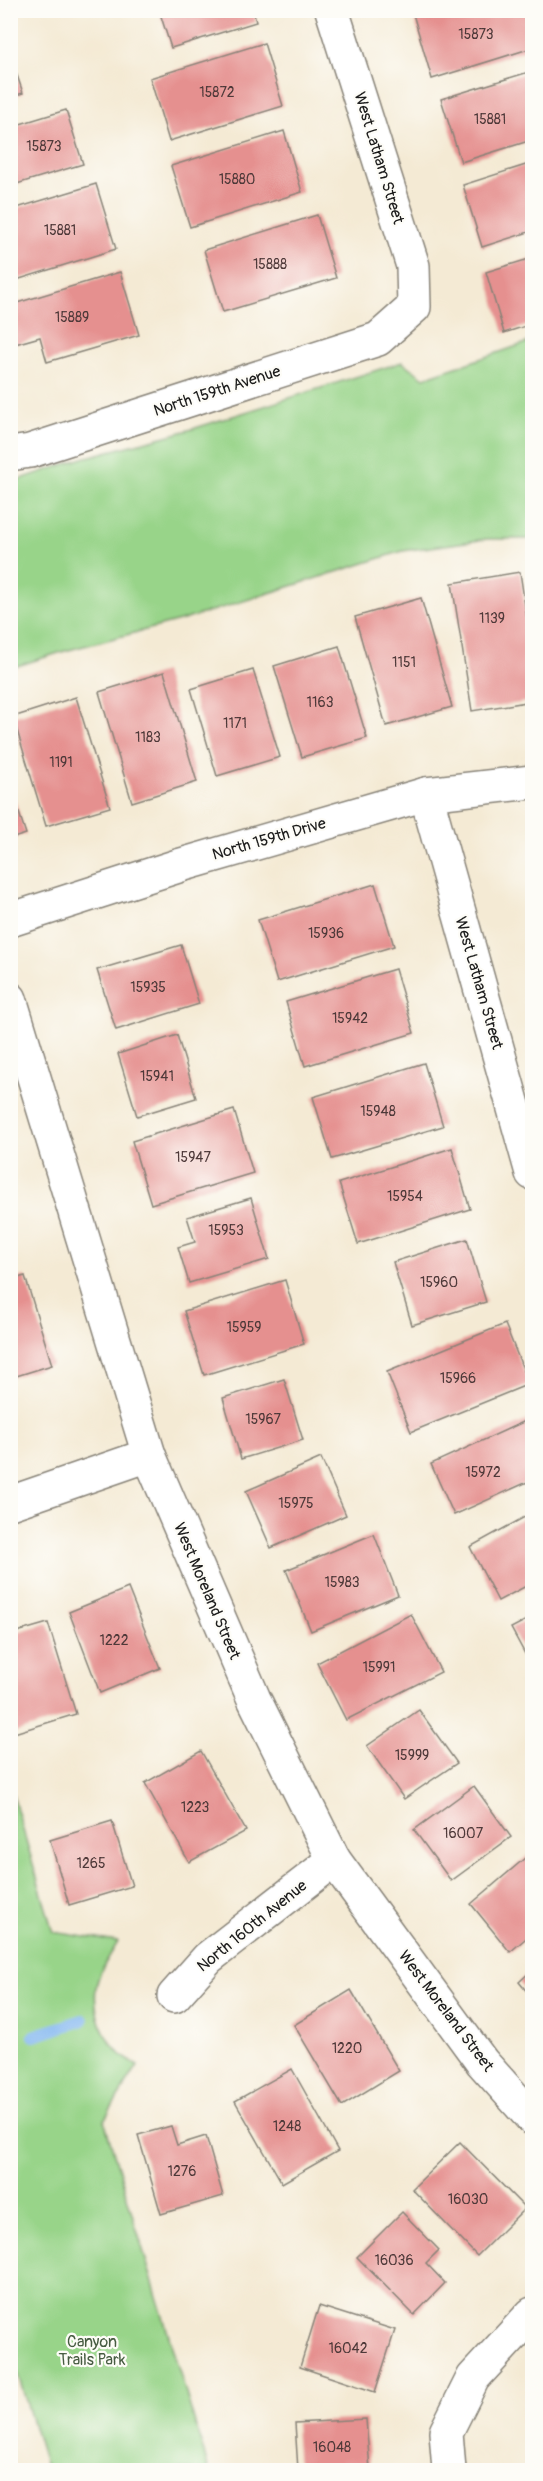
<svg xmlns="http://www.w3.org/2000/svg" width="543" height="2481" font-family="Pangolin,sans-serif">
<rect width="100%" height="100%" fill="#fdfcf7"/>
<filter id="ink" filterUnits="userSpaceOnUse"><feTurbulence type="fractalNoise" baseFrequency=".0167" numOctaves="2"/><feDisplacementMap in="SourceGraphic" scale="12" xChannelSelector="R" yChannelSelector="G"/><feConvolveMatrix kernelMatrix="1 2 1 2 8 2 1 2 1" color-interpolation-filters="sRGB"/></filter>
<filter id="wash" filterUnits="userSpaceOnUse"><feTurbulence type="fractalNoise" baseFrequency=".008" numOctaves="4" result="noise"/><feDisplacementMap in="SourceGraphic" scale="24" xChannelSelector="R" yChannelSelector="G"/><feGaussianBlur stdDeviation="1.35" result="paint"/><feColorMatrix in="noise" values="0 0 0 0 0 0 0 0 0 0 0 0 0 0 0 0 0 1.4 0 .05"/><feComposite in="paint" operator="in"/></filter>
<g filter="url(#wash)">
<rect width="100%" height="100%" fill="#f4ead4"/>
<g fill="#98d489" stroke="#5a7852" stroke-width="1.5">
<polygon points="532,341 532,539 487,539 403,551 180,621 65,651 11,668 11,478 18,480 83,458 189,430 402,362 424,378"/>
<path d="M11 1789 53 1932 118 1942C110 1956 98 1972 96 1988 92 2018 110 2054 138 2065L104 2120 209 2470H47L11 2352Z"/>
</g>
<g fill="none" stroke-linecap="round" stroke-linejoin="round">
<polyline stroke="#83b7f1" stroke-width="12" points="34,2036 83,2020"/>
</g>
<g id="blocks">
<g fill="#e5908f">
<polygon points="159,10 253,10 256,22 171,48"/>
<polygon points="426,10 530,10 532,20 532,48 432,79 413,14"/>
<polygon points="264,43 283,106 169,141 150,78"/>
<polygon points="10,54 23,93 10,97"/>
<polygon points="532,71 532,140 461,162 441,99"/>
<polygon points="66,110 83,164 10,186 10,127"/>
<polygon points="284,131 302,192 190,227 171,166"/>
<polygon points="532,163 532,231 482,247 463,185"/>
<polygon points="96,184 116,249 10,282 10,210"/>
<polygon points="317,215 336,278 223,312 204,250"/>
<polygon points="532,258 532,324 504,333 486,272"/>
<polygon points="120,272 139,335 47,362 40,337 15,344 10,328 10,305"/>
<polygon points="520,572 532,653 532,701 472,711 452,583"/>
<polygon points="421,598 452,707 386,726 355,617"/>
<polygon points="339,646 367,738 302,757 274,666"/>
<polygon points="253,670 280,757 217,776 191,689"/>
<polygon points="164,672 197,782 132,802 99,692"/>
<polygon points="76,697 110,807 46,826 13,717"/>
<polygon points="10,785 26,834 10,839"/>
<polygon points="375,884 394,946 277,982 258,920"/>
<polygon points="181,945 199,1004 116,1030 97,970"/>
<polygon points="395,969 414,1033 305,1066 286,1002"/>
<polygon points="177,1035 196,1098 137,1116 118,1054"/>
<polygon points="424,1063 443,1126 332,1159 313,1097"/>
<polygon points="234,1110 253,1173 151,1204 132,1141"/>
<polygon points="452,1148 470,1209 358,1244 339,1183"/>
<polygon points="251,1198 269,1259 189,1283 178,1247 195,1242 187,1217"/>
<polygon points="467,1239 486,1302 412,1325 393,1262"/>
<polygon points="25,1276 52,1365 10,1378 10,1280"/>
<polygon points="285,1280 304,1344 204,1375 184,1311"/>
<polygon points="505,1324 529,1384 411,1432 387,1372"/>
<polygon points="284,1379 303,1440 241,1459 223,1398"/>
<polygon points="532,1418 532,1480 454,1515 431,1464"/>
<polygon points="321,1458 346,1515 271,1548 246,1491"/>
<polygon points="532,1513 532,1583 498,1601 470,1547"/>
<polygon points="374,1534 398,1595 311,1631 286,1570"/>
<polygon points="128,1588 160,1668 100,1693 69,1612"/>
<polygon points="411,1614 441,1672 346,1720 317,1663"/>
<polygon points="532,1617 532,1667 511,1628"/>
<polygon points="48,1623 76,1714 11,1734 10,1634"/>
<polygon points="419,1710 457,1763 404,1799 367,1746"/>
<polygon points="201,1751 246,1831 189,1862 145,1783"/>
<polygon points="474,1786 511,1837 451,1881 414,1830"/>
<polygon points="112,1821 132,1886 69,1905 50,1840"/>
<polygon points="532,1852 532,1933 510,1952 471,1904"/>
<polygon points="532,1970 532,1998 519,1982"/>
<polygon points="351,1990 399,2071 342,2106 294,2025"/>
<polygon points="292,2069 338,2151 282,2183 235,2101"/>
<polygon points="171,2126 177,2145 206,2136 223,2196 161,2214 138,2135"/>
<polygon points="460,2142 525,2208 477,2256 412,2189"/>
<polygon points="402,2212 439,2250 426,2263 445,2283 414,2315 357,2257"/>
<polygon points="319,2306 395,2330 375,2392 300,2367"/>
<polygon points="366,2419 370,2470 298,2470 295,2423"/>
</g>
</g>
</g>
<g filter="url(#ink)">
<use href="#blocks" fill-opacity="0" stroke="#888378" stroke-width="1.5"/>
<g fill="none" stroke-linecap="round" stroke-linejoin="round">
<defs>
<g id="street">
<polyline points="10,454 30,451 378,339 414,307 413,266 332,10"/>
<polyline points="426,794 532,1173"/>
<polyline points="10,920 181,865 426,794 532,782"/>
<polyline points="10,999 149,1455 254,1699 334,1860 482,2062 532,2118"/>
<polyline points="10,1503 149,1455"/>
<polyline points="174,1996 208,1958 334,1860"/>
<polyline points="449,2470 446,2432 473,2378 532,2314"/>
</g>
</defs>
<use href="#street" stroke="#888378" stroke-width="36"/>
<use href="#street" stroke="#fff" stroke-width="33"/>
</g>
</g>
<g text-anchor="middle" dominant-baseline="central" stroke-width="4.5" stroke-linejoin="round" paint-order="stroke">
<g font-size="14" fill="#4e3939">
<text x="476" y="34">15873</text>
<text x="217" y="92">15872</text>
<text x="490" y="119">15881</text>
<text x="44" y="146">15873</text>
<text x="237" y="179">15880</text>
<text x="60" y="230">15881</text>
<text x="270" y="264">15888</text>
<text x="72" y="317">15889</text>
<text x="492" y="618">1139</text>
<text x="404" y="662">1151</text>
<text x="320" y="702">1163</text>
<text x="235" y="723">1171</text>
<text x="148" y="737">1183</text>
<text x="61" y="762">1191</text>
<text x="326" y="933">15936</text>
<text x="148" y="987">15935</text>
<text x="350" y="1018">15942</text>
<text x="157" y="1076">15941</text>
<text x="378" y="1111">15948</text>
<text x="193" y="1157">15947</text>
<text x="405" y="1196">15954</text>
<text x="226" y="1230">15953</text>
<text x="439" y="1282">15960</text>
<text x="244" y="1327">15959</text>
<text x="458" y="1378">15966</text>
<text x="263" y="1419">15967</text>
<text x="483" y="1472">15972</text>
<text x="296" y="1503">15975</text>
<text x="342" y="1582">15983</text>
<text x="114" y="1640">1222</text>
<text x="379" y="1667">15991</text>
<text x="412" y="1755">15999</text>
<text x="195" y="1807">1223</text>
<text x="463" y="1833">16007</text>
<text x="91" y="1863">1265</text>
<text x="347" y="2048">1220</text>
<text x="287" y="2126">1248</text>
<text x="182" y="2171">1276</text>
<text x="468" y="2199">16030</text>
<text x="394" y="2260">16036</text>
<text x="348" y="2348">16042</text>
<text x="332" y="2447">16048</text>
</g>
<g font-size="16" fill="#1c1c1c" stroke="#fdfcf7">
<text transform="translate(379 158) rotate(73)">West Latham Street</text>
<text transform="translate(217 391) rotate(-18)">North 159th Avenue</text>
<text transform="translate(269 839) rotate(-16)">North 159th Drive</text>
<text transform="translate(479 983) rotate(74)">West Latham Street</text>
<text transform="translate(207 1591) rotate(67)">West Moreland Street</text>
<text transform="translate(252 1926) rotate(-39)">North 160th Avenue</text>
<text transform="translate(446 2011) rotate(53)">West Moreland Street</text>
</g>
<g font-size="16" fill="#475c42" stroke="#fdfcf7">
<text x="92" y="2342">Canyon<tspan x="92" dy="18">Trails Park</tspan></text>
</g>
</g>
<rect width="543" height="2481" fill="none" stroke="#fdfcf7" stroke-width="36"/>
</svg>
